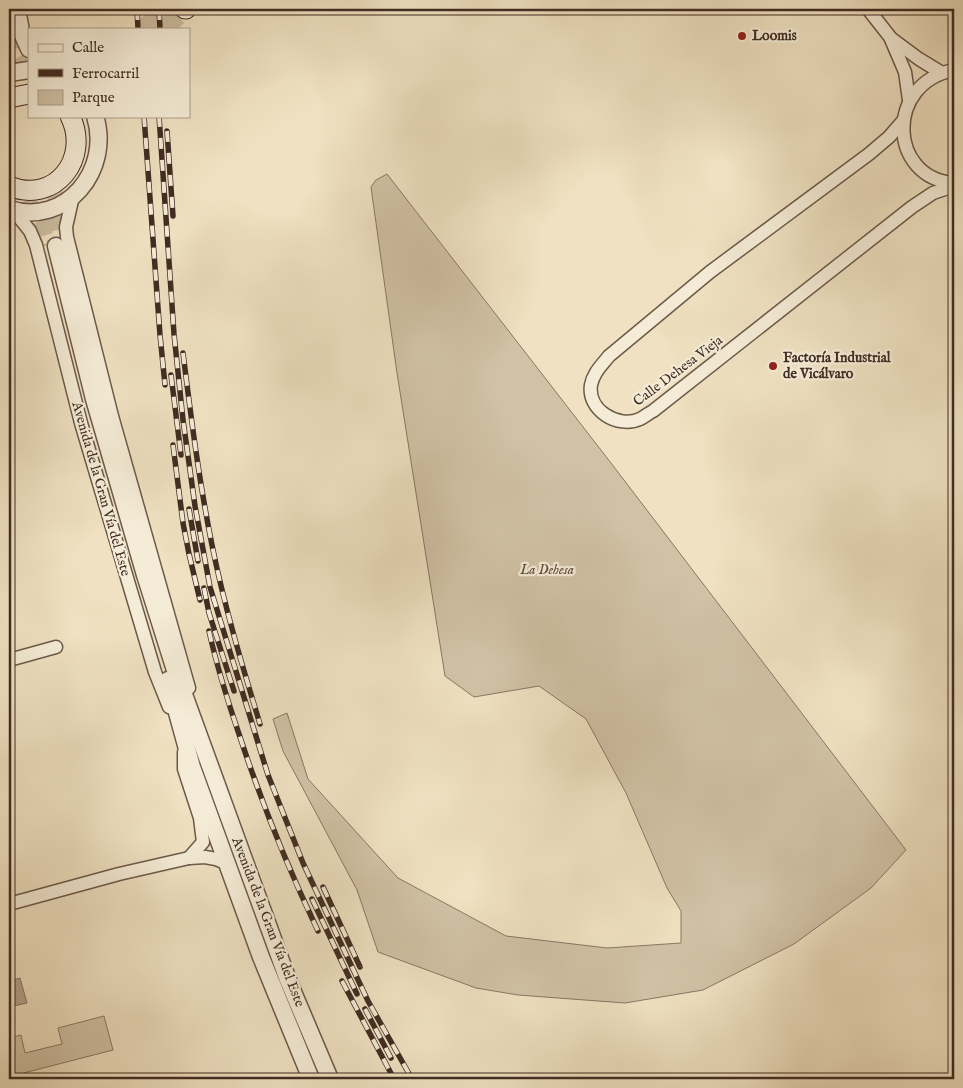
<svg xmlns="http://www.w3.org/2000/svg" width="963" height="1088" font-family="'IM FELL English',serif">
<rect width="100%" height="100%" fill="#efe1c1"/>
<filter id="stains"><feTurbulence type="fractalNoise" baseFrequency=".004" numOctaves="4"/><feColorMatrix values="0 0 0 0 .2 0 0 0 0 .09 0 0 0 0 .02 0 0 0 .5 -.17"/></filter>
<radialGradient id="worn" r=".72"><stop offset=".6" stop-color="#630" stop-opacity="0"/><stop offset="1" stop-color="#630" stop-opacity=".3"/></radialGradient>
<g fill="#d1c2a6" stroke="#897764">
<polygon points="387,174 611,463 906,850 871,888 794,944 703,990 625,1003 518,995 476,988 378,952 357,890 283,751 273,719 287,713 308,779 398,878 506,936 607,948 681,943 681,911 667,888 626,793 586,719 539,686 474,697 445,676 397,373 371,187 376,180"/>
<polygon points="104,1016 113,1050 12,1076 9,1063 9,1038 21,1035 25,1053 62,1044 58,1028"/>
</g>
<polygon fill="#b4a38b" stroke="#867361" points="20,978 27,1003 14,1006 11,995 9,995 15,1020 9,1021 9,981"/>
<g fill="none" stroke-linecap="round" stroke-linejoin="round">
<g stroke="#ccbda1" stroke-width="16" stroke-dasharray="16 8" stroke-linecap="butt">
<polyline points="56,191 53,230 56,246"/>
<polyline points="27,200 41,222 48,245"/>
</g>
<g stroke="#ccbda1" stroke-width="19" stroke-dasharray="19 9" stroke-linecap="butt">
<polyline points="143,29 166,9"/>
<polyline points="164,29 185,9"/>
<polyline points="9,31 16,52 29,77"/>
</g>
<defs>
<g id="minor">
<polyline points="868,9 890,37 905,72 909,100"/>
<polyline points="892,39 919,59 942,73"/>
<path d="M954 70C885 83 888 178 954 183"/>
<path d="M903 121 889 137 869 154 710 272 609 356C602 365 593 373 591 385 587 410 618 429 640 419 644 417 649 413 653 411L912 207 933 193 954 186"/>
<polyline points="73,196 66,227 67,237 112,416 189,688"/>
<polyline points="14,211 30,231 36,245 81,423 155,672 169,707"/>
<polyline points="9,660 56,647"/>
<polyline points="184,752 184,769 200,818 203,842 189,858"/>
<polyline points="9,904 119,874 189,858 205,857 216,859 228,864"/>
</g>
<g id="tertiary">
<polyline points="17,9 21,31 29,49"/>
<polyline points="9,73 29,70"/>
<path d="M9 209C66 227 112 170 95 116"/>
<polyline points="56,246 94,399 145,575 174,667 288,980 330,1079"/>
<polyline points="168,680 192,767 261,957 311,1079"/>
</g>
<g id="secondary">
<polyline points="185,9 186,9"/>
<polyline points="9,28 9,31"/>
<polyline points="9,98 29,94"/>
<path d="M9 186C55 205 91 158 70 116"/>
</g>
</defs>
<use href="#minor" stroke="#6c594a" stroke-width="15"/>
<use href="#tertiary" stroke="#6c594a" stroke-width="19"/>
<use href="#secondary" stroke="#412c23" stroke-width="21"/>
<use href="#minor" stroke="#f5ecd7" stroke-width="12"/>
<use href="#tertiary" stroke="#f5ecd7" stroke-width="16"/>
<use href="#secondary" stroke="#f5ecd7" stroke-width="19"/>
<defs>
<g id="rail">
<polyline points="137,9 138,29"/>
<polyline points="159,9 160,29"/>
<polyline points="144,116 160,335 165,385"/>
<polyline points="159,116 174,334 183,420 195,506 210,587 268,775 303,863 368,1001 412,1079"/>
<polyline points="167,131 173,216"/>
<path d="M183 353C191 417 199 481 212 545 224 605 242 665 260 724"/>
<polyline points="171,375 181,455"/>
<polyline points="173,445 183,523 189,554 200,600"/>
<polyline points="189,509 198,561"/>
<polyline points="204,588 209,613 234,691"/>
<path d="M209 631C217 667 228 702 240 737 262 804 288 868 318 931"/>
<polyline points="323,887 360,967"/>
<polyline points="312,899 357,994"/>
<polyline points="342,981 394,1079"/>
<polyline points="365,1009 391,1058"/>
</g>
</defs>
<use href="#rail" stroke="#412c23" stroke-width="5.5"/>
<use href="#rail" stroke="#f5ecd7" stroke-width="4" stroke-dasharray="11" stroke-linecap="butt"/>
</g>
<g fill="#8f2418" stroke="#f5ecd7" stroke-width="2">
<circle cx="742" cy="36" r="5"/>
<circle cx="773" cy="366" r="5"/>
</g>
<g text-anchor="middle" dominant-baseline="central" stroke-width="4.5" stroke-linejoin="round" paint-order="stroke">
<g font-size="14" font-weight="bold" fill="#412c23" stroke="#f5ecd7" text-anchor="start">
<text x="752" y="36">Loomis</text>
<text x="783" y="358">Factoría Industrial<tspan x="783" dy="16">de Vicálvaro</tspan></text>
</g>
<g font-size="14" fill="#412c23" stroke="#f5ecd7">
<text transform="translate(678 371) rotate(-37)">Calle Dehesa Vieja</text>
<text transform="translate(101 489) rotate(74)">Avenida de la Gran Vía del Este</text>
<text transform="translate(268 922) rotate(69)">Avenida de la Gran Vía del Este</text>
</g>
<g font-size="14" font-style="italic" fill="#5e4a3d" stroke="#f5ecd7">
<text x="547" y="570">La Dehesa</text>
</g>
</g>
<rect width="963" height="1088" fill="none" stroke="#efe1c1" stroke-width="30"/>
<rect x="10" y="10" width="943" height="1068" fill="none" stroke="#412c23" stroke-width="2.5"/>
<rect x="15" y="15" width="933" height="1058" fill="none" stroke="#412c23"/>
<rect x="28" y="28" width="162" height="90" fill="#f5ecd7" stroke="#ad9f8f"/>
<rect x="38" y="44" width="25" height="8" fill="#f5ecd7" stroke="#ad9f8f"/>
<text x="72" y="52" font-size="15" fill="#412c23">Calle</text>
<rect x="38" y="69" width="25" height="8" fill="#412c23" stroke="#ad9f8f"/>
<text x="72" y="78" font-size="15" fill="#412c23">Ferrocarril</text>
<rect x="38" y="90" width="25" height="15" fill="#d1c2a6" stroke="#ad9f8f"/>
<text x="72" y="102" font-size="15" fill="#412c23">Parque</text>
<rect width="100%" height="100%" filter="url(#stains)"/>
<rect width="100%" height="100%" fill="url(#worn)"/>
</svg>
